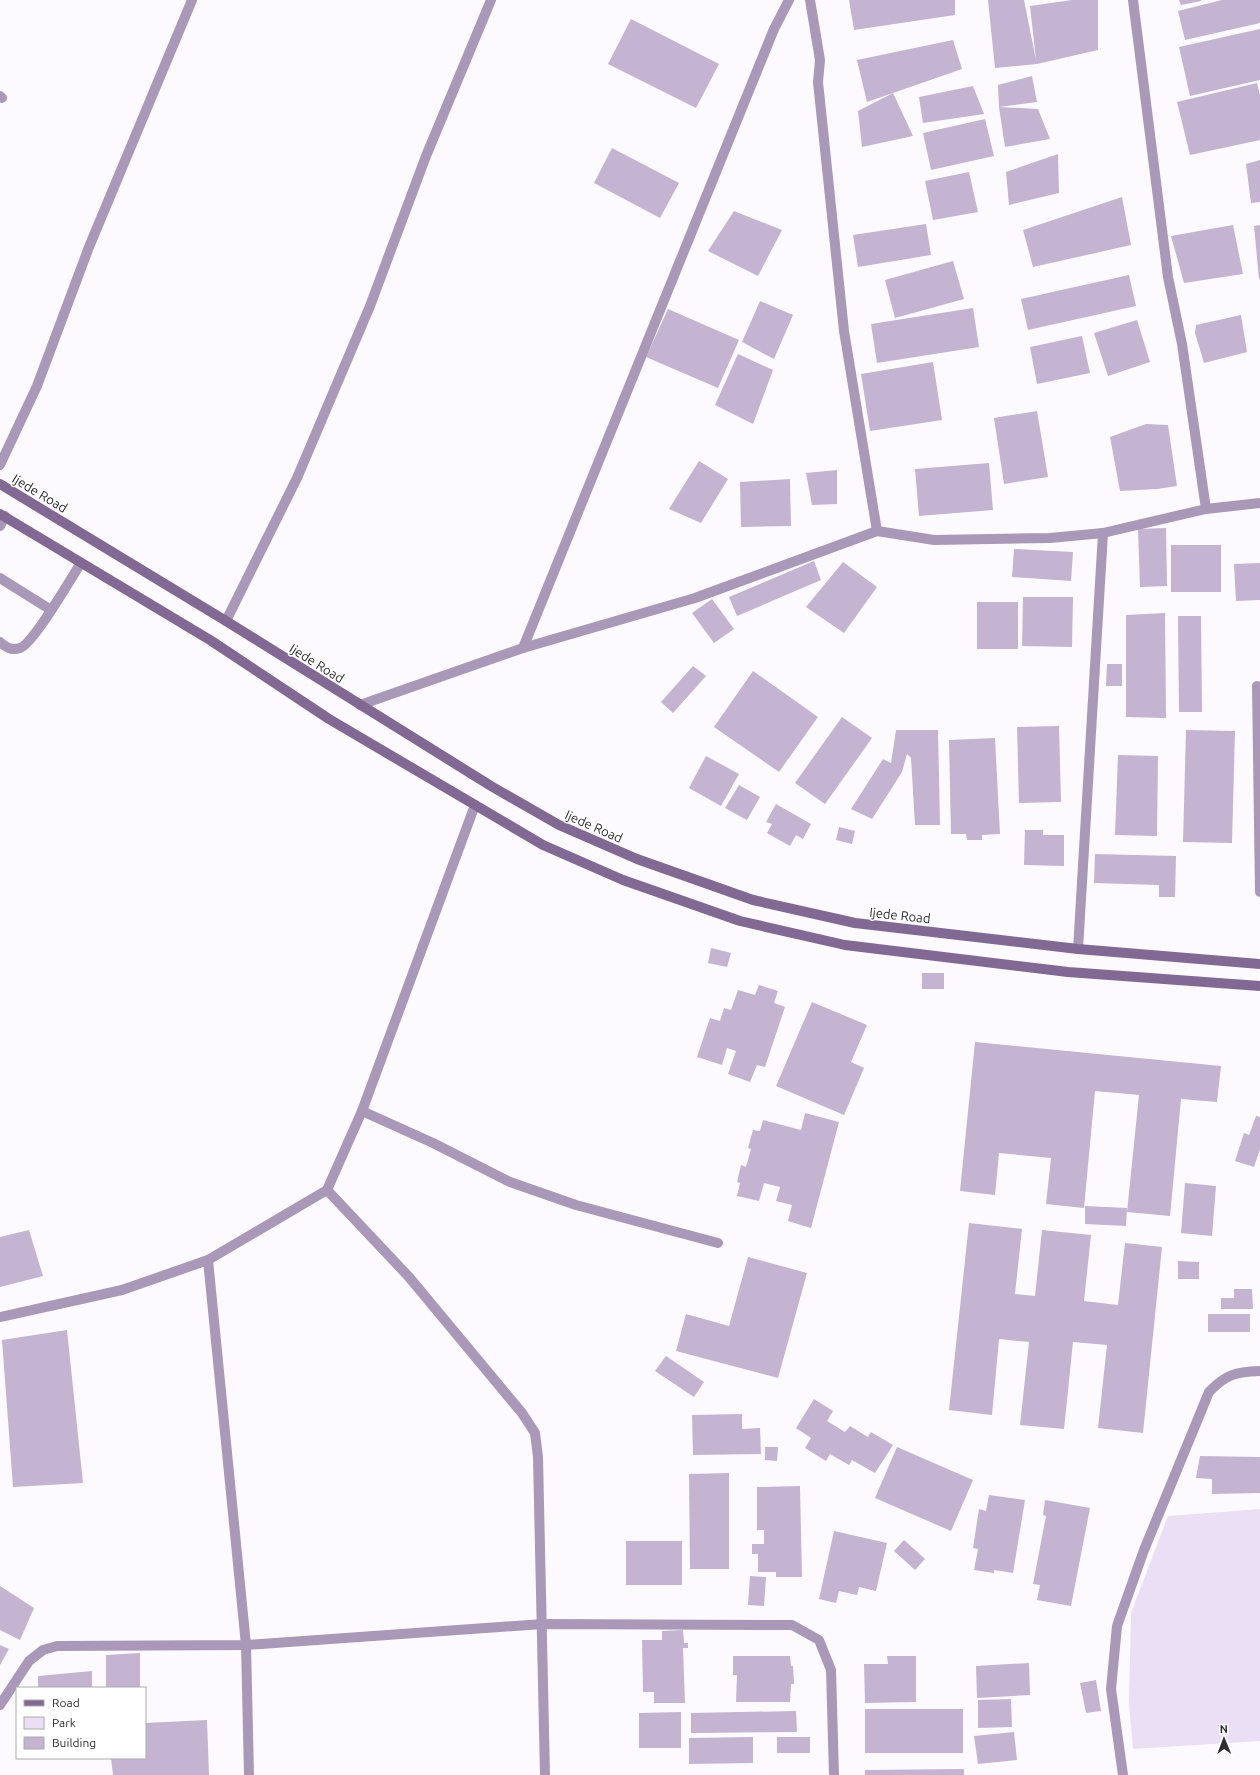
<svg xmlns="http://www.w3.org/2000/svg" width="1260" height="1775" font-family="Ubuntu,sans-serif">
<rect width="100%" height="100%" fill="#fdfaff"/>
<polygon fill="#ebdff5" points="1260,1509 1260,1741 1133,1749 1129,1703 1131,1613 1168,1516"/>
<g fill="#c4b3d1">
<polygon points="849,0 955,0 955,15 854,30"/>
<polygon points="988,0 1024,0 1036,60 1030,6 1072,0 1098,0 1098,50 1037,64 995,68"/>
<polygon points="1179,0 1201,0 1201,1 1181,5"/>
<polygon points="1222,0 1260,0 1260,23 1185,40 1178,11"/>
<polygon points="631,19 719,64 696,108 608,64"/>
<polygon points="1260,29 1260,80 1190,96 1179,47"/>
<polygon points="953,40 962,69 867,102 857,60"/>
<polygon points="1032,76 1037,102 999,107 1038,109 1050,139 1005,147 999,107 998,85"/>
<polygon points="1257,83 1260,95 1260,140 1190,155 1177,102"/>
<polygon points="973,86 984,114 923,123 919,97"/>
<polygon points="893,93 913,136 862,147 858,111"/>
<polygon points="985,119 994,156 931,170 923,133"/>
<polygon points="612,148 679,183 660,218 594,183"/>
<polygon points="1058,154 1059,193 1009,205 1006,172"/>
<polygon points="1260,160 1260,202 1251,203 1246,164"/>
<polygon points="969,172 978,212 933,220 925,181"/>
<polygon points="1122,197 1131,245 1033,267 1023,230"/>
<polygon points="734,211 782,230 758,276 708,251"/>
<polygon points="926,224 931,255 858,267 853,235"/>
<polygon points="1233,225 1243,274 1184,283 1171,236"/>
<polygon points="1260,225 1260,278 1259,279 1254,226"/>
<polygon points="953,261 964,299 895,318 885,280"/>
<polygon points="1129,275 1136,306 1028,330 1021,299"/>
<polygon points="760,301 793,315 774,359 742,342"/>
<polygon points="973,308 979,347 877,363 871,324"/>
<polygon points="668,309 739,340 718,388 646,357"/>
<polygon points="1241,315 1247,352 1204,363 1195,333 1196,325"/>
<polygon points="1137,320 1150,362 1108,376 1094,333"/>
<polygon points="1082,336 1090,373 1037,384 1030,347"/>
<polygon points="738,354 773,370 753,424 715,405"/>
<polygon points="933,362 942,420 870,431 861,374"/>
<polygon points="1037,411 1048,477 1004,484 994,418"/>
<polygon points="1146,424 1168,425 1177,486 1157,489 1120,491 1110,437"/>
<polygon points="699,461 728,479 701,523 669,509"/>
<polygon points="989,463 993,510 919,516 915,469"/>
<polygon points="837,470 837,504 812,505 806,473"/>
<polygon points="790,479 791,526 741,527 740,482"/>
<polygon points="1166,528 1167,586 1140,587 1138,529"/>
<rect x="1171" y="545" width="50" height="47"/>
<polygon points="1014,549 1073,552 1071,581 1012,577"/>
<polygon points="814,561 821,580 737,616 729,597"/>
<polygon points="843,562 877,587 844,633 806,607"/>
<polygon points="1260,563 1260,600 1236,601 1234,564"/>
<polygon points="1023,597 1073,597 1072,647 1022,646"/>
<polygon points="712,599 734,629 714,643 692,613"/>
<rect x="977" y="602" width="41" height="47"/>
<polygon points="1165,613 1166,718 1126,717 1126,615"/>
<polygon points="1178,616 1201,616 1202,712 1179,712"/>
<polygon points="1107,664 1122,664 1122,686 1106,686"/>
<polygon points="693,666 706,676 673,713 661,702"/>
<polygon points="753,671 818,717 779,772 714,727"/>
<polygon points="842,717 872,738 825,804 795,783"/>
<polygon points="1059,726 1061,802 1019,803 1017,727"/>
<polygon points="896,730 938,730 940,825 915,825 911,758 907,754 902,772 872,819 851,809 883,759 891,763"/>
<polygon points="1186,730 1235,731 1232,843 1183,842"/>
<polygon points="995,738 1000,834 982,835 982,840 967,840 966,834 951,834 949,740"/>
<polygon points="1118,755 1158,756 1157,836 1115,835"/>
<polygon points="706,756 739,774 721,806 689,788"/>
<polygon points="739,785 760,797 747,820 725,808"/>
<polygon points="776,804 811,824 803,839 796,835 790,846 767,833 772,824 766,822"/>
<polygon points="839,827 855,831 852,844 836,840"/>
<polygon points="1025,830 1043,830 1043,835 1064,835 1064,866 1024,865"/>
<polygon points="1095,854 1176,856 1175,897 1159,897 1159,885 1094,883"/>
<polygon points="711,948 731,953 727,967 708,963"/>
<rect x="922" y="973" width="22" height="16"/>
<polygon points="759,985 778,991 774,1003 785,1007 765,1067 757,1065 750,1082 728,1074 736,1051 727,1048 722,1065 697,1057 710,1018 720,1021 724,1008 731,1010 738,990 755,995"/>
<polygon points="812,1002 867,1025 851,1062 864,1068 844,1115 776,1086"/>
<polygon points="975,1042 1221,1066 1217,1102 1181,1099 1170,1216 1127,1212 1139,1095 1095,1091 1084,1208 1046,1204 1051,1158 999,1153 995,1195 960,1191"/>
<polygon points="805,1113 839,1122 811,1228 788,1221 792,1205 776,1201 780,1187 764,1183 759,1201 737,1196 740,1183 737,1182 741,1165 746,1167 751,1149 748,1148 753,1130 760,1131 763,1120 801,1130"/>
<polygon points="1256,1116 1260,1117 1260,1149 1254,1167 1235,1161 1244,1133 1249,1135"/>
<polygon points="1185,1183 1216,1186 1212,1236 1181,1233"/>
<polygon points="1085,1206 1127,1208 1126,1226 1085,1224"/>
<polygon points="969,1223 1022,1229 1015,1294 1035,1296 1042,1230 1091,1235 1084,1301 1118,1305 1125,1243 1162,1247 1143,1433 1098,1428 1107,1345 1073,1342 1064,1429 1020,1425 1029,1342 999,1339 992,1415 949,1410"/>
<polygon points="29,1230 43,1276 0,1287 0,1237"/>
<polygon points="748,1257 807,1273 778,1378 676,1351 686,1314 729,1326"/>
<polygon points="1178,1261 1199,1262 1199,1279 1178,1279"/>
<polygon points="1234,1289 1252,1289 1253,1309 1221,1309 1221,1298 1234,1298"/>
<rect x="1208" y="1314" width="42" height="18"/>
<polygon points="67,1330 83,1483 13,1487 2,1340"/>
<polygon points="666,1356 704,1382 694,1397 655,1371"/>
<polygon points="814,1399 833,1411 827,1421 845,1432 850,1426 868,1437 871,1432 893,1445 875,1473 852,1460 849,1465 830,1454 826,1461 805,1448 811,1438 796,1428"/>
<polygon points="742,1414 742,1429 760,1428 761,1454 693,1455 692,1415"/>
<polygon points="765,1447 778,1447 777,1461 765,1460"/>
<polygon points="897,1447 973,1480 951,1531 875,1498"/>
<polygon points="1200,1456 1260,1457 1260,1493 1212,1494 1212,1479 1196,1478"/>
<polygon points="729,1473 729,1569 690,1569 689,1474"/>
<polygon points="800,1486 802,1577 776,1577 776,1572 758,1572 758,1554 752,1554 752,1544 764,1544 764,1530 757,1530 757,1487"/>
<polygon points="989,1495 1025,1500 1013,1573 994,1570 994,1573 974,1570 978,1549 973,1548 979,1509 986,1511"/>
<polygon points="1045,1500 1090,1508 1071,1606 1037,1600 1040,1585 1033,1584 1046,1516 1043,1515"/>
<polygon points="834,1531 887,1543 876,1591 859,1587 857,1595 839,1591 836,1603 819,1599"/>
<polygon points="904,1540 925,1559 915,1570 894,1551"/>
<rect x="626" y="1541" width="56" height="44"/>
<polygon points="750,1576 766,1577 764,1606 748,1605"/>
<polygon points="0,1586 34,1608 20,1640 0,1630"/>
<polygon points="683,1630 684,1643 688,1643 688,1648 683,1648 685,1703 654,1703 654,1692 643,1692 642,1640 662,1640 662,1631"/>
<polygon points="0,1645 9,1649 0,1665"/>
<polygon points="140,1653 140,1688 106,1688 106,1655"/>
<polygon points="733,1656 790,1656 791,1666 793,1666 794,1684 791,1684 790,1702 736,1702 737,1675 733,1675"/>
<polygon points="887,1656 916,1656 916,1702 865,1703 864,1664 888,1664"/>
<polygon points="1029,1663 1030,1695 977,1698 976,1666"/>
<polygon points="92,1671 92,1688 38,1688 38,1676"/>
<polygon points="1096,1680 1101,1711 1086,1713 1080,1683"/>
<polygon points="1011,1699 1012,1727 978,1728 978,1700"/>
<rect x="865" y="1709" width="98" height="44"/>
<polygon points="796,1711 797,1732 691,1733 691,1713"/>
<polygon points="681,1712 681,1748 639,1748 639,1713"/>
<polygon points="207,1720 209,1775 113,1775 111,1758 145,1758 145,1723"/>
<polygon points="1014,1732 1017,1760 978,1764 974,1736"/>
<polygon points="753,1737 753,1763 689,1764 689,1738"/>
<rect x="777" y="1737" width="33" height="16"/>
<polygon points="964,1769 964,1775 865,1775 865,1770"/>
</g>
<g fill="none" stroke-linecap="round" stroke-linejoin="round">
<g stroke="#a998b7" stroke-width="10">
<polyline points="0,526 5,516"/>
<polyline points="0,578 51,610"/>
<path d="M0 642C6 647 11 651 20 648 33 644 71 578 81 563"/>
</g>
<g stroke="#a998b7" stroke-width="10">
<polyline points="810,0 820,60 818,82 844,331 877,531"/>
<polyline points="1133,0 1168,277 1182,344 1206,509"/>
<polyline points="0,96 2,98"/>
<polyline points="0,465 37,386 89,247 192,0"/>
<polyline points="226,621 297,478 370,306 426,156 491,0"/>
<polyline points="523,648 774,29 789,0"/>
<polyline points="1257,686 1260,892"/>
<polyline points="360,705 523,648 695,598 877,531 934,540 1050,538 1103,533 1206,509 1260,503"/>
<polyline points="475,805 362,1111 327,1190 409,1277 522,1413 535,1433 538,1457 545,1775"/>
<polyline points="1078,949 1103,533"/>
<polyline points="362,1111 433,1143 510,1182 576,1205 718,1243"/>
<polyline points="208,1260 246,1645 249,1775"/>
<polyline points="0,1317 122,1290 208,1260 327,1190"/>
<polyline points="0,1705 29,1661 43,1650 57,1646 246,1645 543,1624 792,1625 819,1640 831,1670 834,1775"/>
<path d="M1123 1775 1111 1689 1117 1626 1144 1550 1209 1392C1226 1374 1236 1372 1260 1371"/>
</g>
<g stroke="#826994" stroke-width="10">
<polyline points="0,484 226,621 491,786 559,825 637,859 753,900 855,923 1078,949 1260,964"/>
<polyline points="0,514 210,640 329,719 543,845 623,880 740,921 845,945 1068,972 1260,986"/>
</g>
</g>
<g text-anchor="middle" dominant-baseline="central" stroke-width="3" stroke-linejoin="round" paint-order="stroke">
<g font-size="13" fill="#2d2c2e" stroke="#fff">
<text transform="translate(40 493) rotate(31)">Ijede Road</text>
<text transform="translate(317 663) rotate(32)">Ijede Road</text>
<text transform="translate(594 826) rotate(24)">Ijede Road</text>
<text transform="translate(900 915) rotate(6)">Ijede Road</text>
</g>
</g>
<rect x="16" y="1687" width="130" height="72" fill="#ffffff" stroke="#ababab"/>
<rect x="24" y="1700" width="20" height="6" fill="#826994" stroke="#ababab"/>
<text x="52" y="1707" font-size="12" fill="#2d2c2e">Road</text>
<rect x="24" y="1717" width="20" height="12" fill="#ebdff5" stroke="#ababab"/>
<text x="52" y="1727" font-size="12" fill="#2d2c2e">Park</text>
<rect x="24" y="1737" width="20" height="12" fill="#c4b3d1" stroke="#ababab"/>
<text x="52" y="1747" font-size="12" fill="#2d2c2e">Building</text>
<g transform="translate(1224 1739) rotate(359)" stroke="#ffffff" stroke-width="3" paint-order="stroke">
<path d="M0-3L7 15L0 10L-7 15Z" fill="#2d2c2e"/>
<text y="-6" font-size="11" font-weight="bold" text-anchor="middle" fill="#2d2c2e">N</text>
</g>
</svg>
